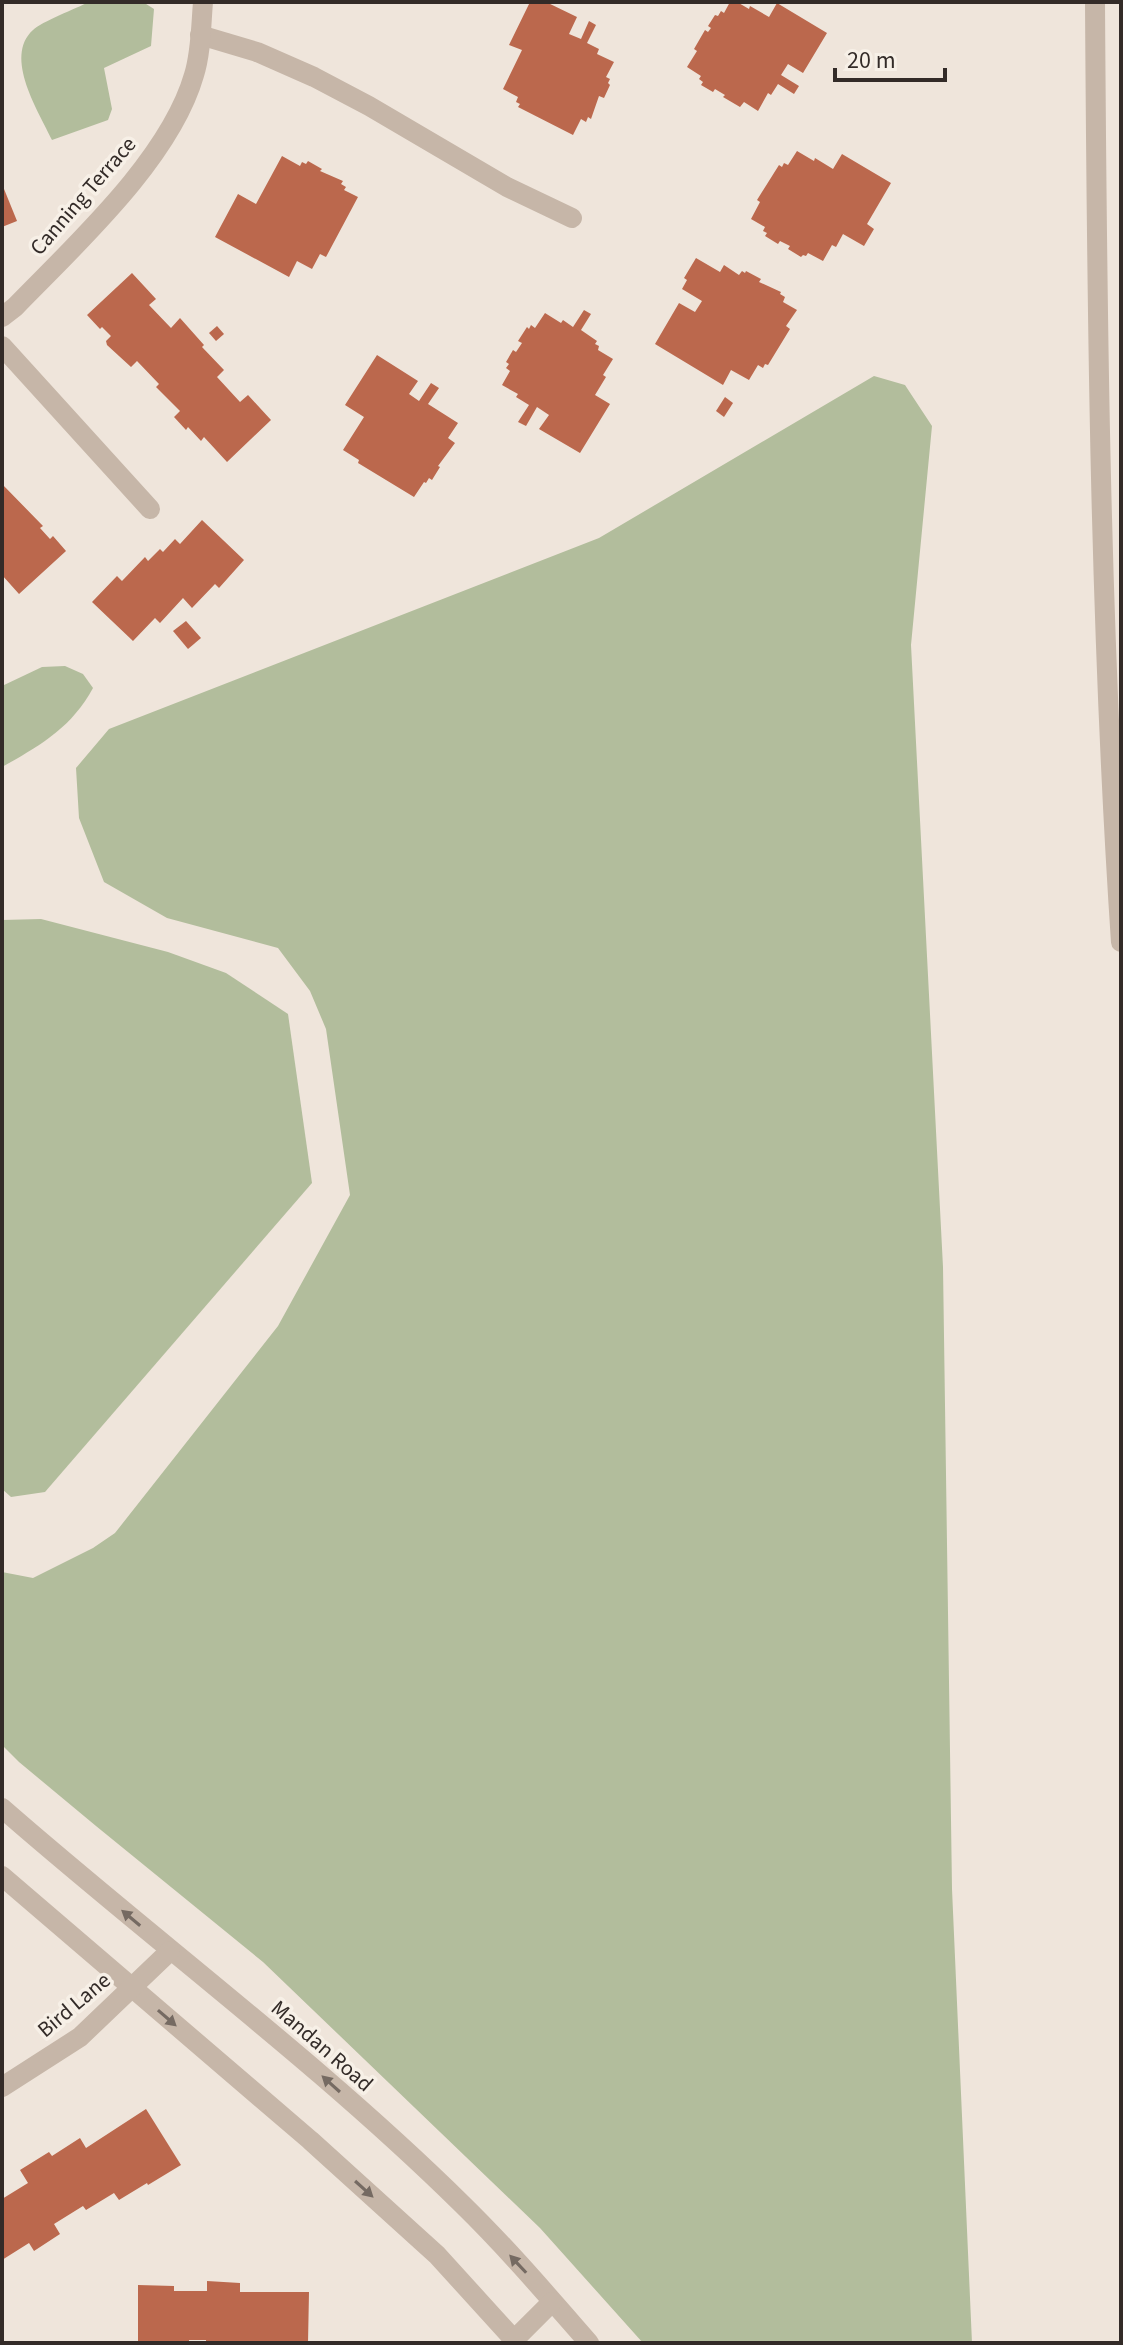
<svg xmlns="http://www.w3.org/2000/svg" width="1123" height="2345" font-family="'Source Sans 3',sans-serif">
<rect width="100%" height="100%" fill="#efe5db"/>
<g fill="#b2bd9c">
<path d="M89 2H143L154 9 151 46 104 68 112 109 108 120 52 140C39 112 3 57 33 30 41 22 77 8 89 2Z"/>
<polygon points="874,376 905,385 932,426 911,645 943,1267 952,1889 972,2343 643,2343 540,2228 263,1962 96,1826 19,1762 2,1745 2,1572 33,1578 93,1548 115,1533 278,1326 350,1195 326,1029 310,991 278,948 167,918 104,882 79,818 76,768 109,729 599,538"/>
<path d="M65 666 83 674 93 688C71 728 41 745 2 767V686L42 667Z"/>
<polygon points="41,919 168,952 226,973 288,1014 312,1183 45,1492 11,1497 2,1489 2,920"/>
</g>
<g fill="#bb684d">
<polygon points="530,2 546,2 577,17 569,34 581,39 589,21 596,25 587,43 599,49 597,54 614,62 606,77 610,79 608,83 610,85 604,98 599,96 591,119 588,117 586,122 581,119 573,135 518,107 520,104 516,102 518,97 503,89 522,50 509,45"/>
<polygon points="730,2 737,2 749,9 750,6 769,17 777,3 827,33 803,73 788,64 781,75 799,86 794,94 778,84 771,95 768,93 758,111 744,102 740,107 723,97 725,95 715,89 713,92 701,85 703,82 699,79 701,76 687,67 697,51 694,49 705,30 708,32 711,28 708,26 715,15 718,16 721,11 724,13"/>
<polygon points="797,151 814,161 815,158 833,169 842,154 891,183 867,224 874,229 864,246 843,234 836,247 832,245 823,261 808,253 806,256 803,255 801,257 788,249 790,246 780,241 778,244 765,236 767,233 763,231 765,227 751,219 760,202 757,200 779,165 782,167 784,163 788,165"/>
<polygon points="282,156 300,166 302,162 306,164 308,161 322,169 320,171 343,181 341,184 346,187 344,190 358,197 326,257 320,254 312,269 297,261 289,277 215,237 238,194 256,204"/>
<polygon points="2,184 17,221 2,227"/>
<polygon points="696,258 720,272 724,265 739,275 742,271 745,273 746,271 761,279 759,282 781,292 780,294 785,297 783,302 797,310 786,326 790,329 768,365 765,364 763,368 758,365 749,380 731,370 723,385 655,344 679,303 695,312 702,301 682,289 687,280 684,278"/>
<polygon points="132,273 156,299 149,305 171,328 180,318 204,345 202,347 224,370 217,377 240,402 248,395 271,420 227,462 204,437 201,441 188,427 186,430 174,417 180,411 156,387 159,384 137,361 131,367 107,345 106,341 111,336 102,327 100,329 87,315"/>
<polygon points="584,310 591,314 581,330 597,341 595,344 599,346 598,350 613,359 603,375 606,377 595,395 610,404 580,453 539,429 549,415 537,407 526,426 518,422 529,405 516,397 518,394 502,385 510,371 506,368 509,364 506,362 513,350 516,352 522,343 518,341 527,327 529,329 531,325 535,328 545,313 561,323 563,320 573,327"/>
<polygon points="217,326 224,334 216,341 209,333"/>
<polygon points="377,355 418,381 409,394 419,401 431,383 439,388 428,404 458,423 448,438 455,443 438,466 440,467 432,480 429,478 426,483 424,482 414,497 358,463 359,460 343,450 364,417 345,405"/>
<polygon points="725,397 733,403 724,417 716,411"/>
<polygon points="2,484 43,526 40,528 50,539 53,536 66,551 19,594 2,575"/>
<polygon points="202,520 244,560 219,588 215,584 192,608 183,598 160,623 155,618 133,641 92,602 117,576 122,581 145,557 148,561 160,549 163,552 175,539 180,544"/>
<polygon points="186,621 201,638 188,649 173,631"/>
<polygon points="146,2109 181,2165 148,2185 147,2183 119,2200 114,2193 86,2210 83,2206 54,2224 60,2234 34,2251 29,2243 2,2260 2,2199 28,2183 20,2170 49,2152 52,2156 80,2138 86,2148"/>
<polygon points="207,2281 240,2283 240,2292 309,2292 308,2343 206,2343 206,2340 189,2340 189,2343 138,2343 138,2285 174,2286 174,2291 207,2291"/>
</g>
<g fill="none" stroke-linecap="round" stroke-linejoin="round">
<g stroke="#c6b6a8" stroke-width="20">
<path d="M1095 2C1097 316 1100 629 1121 942"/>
<polyline points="2,346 150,509"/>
</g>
<g stroke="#c6b6a8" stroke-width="20">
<polyline points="200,35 257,52 314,77 369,106 507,187 572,218"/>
<path d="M2 317 15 307C75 245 170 159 194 75 201 53 201 26 203 2"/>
<path d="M2 1808C154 1941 318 2062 462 2204 507 2248 548 2296 589 2343"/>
<polyline points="2,1876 310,2140 437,2255 517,2343"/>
<polyline points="2,2087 80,2037 170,1951"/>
<polyline points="511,2343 552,2302"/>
</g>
</g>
<defs><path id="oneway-solid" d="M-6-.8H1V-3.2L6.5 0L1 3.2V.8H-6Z" transform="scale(2)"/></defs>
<g fill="#756a62">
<use href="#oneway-solid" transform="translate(131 1918) rotate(-140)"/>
<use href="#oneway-solid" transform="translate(167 2018) rotate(41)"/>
<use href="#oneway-solid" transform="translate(331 2084) rotate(-138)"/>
<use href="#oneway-solid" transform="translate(364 2189) rotate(42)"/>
<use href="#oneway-solid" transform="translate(518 2264) rotate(-133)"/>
</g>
<g text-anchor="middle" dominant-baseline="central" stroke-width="7" stroke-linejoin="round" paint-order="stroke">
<g font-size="22" fill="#332b28" stroke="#f7f0e7">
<text transform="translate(83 196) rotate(-49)">Canning Terrace</text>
<text transform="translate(74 2005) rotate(-40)">Bird Lane</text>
<text transform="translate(322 2046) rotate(41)">Mandan Road</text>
</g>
</g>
<rect width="1123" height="2345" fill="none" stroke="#332b28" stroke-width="8"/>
<path d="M835 68v12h110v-12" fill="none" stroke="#332b28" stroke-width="4"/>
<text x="847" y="68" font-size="24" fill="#332b28" stroke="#f7f0e7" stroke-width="6" paint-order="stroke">20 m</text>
</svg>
